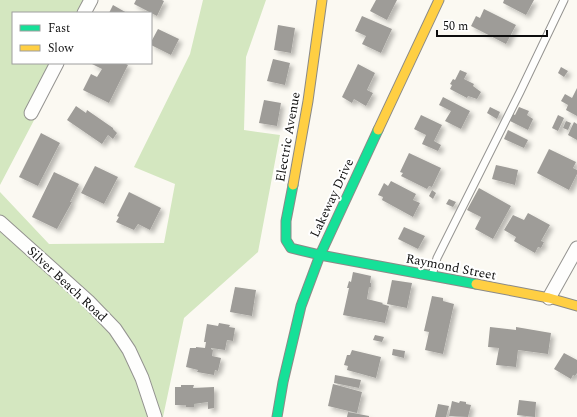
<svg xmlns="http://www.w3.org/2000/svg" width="577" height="417" font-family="Spectral,serif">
<defs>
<filter id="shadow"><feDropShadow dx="3.5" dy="3.5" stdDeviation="2" flood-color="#0004"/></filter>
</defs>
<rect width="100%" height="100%" fill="#fbf9f2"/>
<g fill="#d4e7c0">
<polygon points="0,0 97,0 90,13 13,13 13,63 64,63 0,185"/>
<polygon points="203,0 266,0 246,57 244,130 280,135 258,252 184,318 163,417 0,417 0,192 49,244 164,243 175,184 134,167 190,54"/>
</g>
<g fill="#9e9c98" filter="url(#shadow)">
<polygon points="136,0 162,0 164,1 157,16 134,4"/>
<polygon points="376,0 397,0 387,20 370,11"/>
<polygon points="504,0 534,0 526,15 503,3"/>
<polygon points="113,5 127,13 109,13"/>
<polygon points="484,9 516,25 506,44 471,26 476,16 480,18"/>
<polygon points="362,16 392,29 381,53 362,44 366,36 355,31"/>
<polygon points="278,25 295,28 291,53 274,50"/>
<polygon points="158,29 179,39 171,55 151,45 151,42"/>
<polygon points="273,59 290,63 285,85 267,81"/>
<polygon points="90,63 124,63 128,65 109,103 83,90 91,74 97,77 102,69"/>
<polygon points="358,64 375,73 367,90 373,93 366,106 354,99 352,103 342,97"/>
<polygon points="561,67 568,71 564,77 558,73"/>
<polygon points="460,70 467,73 464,79 474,84 473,86 481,92 477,99 468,96 467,98 450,89 452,85 450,84 453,79 455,80"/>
<polygon points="577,88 577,116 566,110 568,105 561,101 565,94 572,98"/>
<polygon points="443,97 470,111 461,129 445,121 451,111 439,105"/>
<polygon points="264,100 281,103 277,126 259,123"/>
<polygon points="76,106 86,113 87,110 113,128 113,129 117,133 113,139 108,135 102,144 67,120"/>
<polygon points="490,107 500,112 497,119 487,113"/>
<polygon points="519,107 529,111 527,115 533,119 528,130 510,121 513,114 515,115"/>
<polygon points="421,115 442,125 434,141 441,145 438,151 422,144 426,135 414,129"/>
<polygon points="558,115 564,118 558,131 552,128"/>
<polygon points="566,121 571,123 568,130 563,128"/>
<polygon points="574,122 577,124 577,140 568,135"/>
<polygon points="508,130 528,140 524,148 504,139"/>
<polygon points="41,133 60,143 38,186 19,177"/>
<polygon points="549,149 576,162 573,168 577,170 577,174 569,190 537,173"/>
<polygon points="409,153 441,168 432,187 429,186 427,189 401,176 403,173 400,172"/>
<polygon points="496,165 518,170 515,185 492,179"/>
<polygon points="95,166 118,177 104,204 81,193"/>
<polygon points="54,172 79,184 70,202 72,202 57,229 32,217"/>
<polygon points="391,181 416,194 413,200 420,203 413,217 382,200 383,197 378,195 384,183 388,186"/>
<polygon points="479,188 511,206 493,239 475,229 481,217 467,210"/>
<polygon points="432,190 436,193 433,199 429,196"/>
<polygon points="129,192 161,208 150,230 138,224 134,230 116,222 119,217 117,216"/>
<polygon points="449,199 456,202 453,207 446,204"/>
<polygon points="528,213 550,225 541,241 544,242 541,248 538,247 535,253 514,241 516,237 504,230 513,215 524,220"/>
<polygon points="404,227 425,236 418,249 398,239"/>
<polygon points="353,272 371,276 370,283 371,283 371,287 369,287 367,299 383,303 382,304 389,306 385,323 343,315 349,288 347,288 349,281 351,282"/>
<polygon points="392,280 412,283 407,308 387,304"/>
<polygon points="235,287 256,290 252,316 230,312"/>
<polygon points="432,296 443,298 443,301 454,304 443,354 425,350 429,332 424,331"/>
<polygon points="219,323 230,325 229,327 235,328 233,341 227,340 225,350 211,348 211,349 213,350 212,356 221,358 218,371 215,370 214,375 197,372 198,370 186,367 190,348 196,348 196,347 205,348 206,342 204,342 207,324 218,326"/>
<polygon points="490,327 516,330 516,327 551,333 548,354 518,350 516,367 496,365 499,348 488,347"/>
<polygon points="375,335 384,337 382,342 373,340"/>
<polygon points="393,349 405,351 404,358 392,355"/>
<polygon points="352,350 381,357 376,378 347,370 348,366 344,365 347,355 350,355"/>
<polygon points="564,353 577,360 577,373 575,376 573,375 571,379 554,369"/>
<polygon points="335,375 361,380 359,388 334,383"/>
<polygon points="333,384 362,392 357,413 328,406"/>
<polygon points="181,385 194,385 193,388 214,387 214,408 208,409 208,402 194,404 194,407 186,407 186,405 175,405 175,387 181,387"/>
<polygon points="519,400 536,402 535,417 517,415"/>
<polygon points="452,401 459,403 460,401 466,402 466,404 471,405 468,417 449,416"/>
<polygon points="438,404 449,406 446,417 435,417"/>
<polygon points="348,412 369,416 369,417 347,417"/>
</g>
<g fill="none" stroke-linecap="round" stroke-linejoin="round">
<defs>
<polyline id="lane" points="432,275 437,258 520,92 564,0"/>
<g id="street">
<polyline points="84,13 91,0"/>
<polyline points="31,113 57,63"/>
<polyline points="0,222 88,301 115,329 129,350 142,378 155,417"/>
<polyline points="549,298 577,248"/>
</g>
<g id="fast">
<polyline points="293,185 286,221 286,240 291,248 320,255 476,284"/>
<polyline points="277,417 283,382 301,306 320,255 378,130"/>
</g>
<g id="slow">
<polyline points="378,130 439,0"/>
<polyline points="293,185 308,101 322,0"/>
<polyline points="476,284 549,298 577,306"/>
</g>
</defs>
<use href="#lane" stroke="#949390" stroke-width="9"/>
<use href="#street" stroke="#949390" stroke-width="15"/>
<use href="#fast" stroke="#8b8a87" stroke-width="11"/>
<use href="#slow" stroke="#8b8a87" stroke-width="11"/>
<use href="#lane" stroke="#fefefd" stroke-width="7"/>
<use href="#street" stroke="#fefefd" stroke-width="13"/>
<use href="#fast" stroke="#16e098" stroke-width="9"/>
<use href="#slow" stroke="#ffcf43" stroke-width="9"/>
</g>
<g text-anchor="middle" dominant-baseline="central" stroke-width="4" stroke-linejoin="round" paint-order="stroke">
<g font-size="13" fill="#0d0d0d" stroke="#fff">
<text transform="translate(288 137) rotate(-80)">Electric Avenue</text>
<text transform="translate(332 198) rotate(-65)">Lakeway Drive</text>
<text transform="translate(451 267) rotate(11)">Raymond Street</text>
<text transform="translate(67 284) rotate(43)">Silver Beach Road</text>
</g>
</g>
<rect x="12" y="12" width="140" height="52" fill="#ffffff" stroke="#9e9e9e"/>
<rect x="20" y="25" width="20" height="6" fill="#16e098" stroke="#9e9e9e"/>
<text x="48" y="32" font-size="12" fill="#0d0d0d">Fast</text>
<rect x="20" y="45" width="20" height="6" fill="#ffcf43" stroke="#9e9e9e"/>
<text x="48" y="52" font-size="12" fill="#0d0d0d">Slow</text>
<path d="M437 30v6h110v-6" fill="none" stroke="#0d0d0d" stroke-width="2"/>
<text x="443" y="30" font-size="12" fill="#0d0d0d" stroke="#ffffff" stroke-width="3" paint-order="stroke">50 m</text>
</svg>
